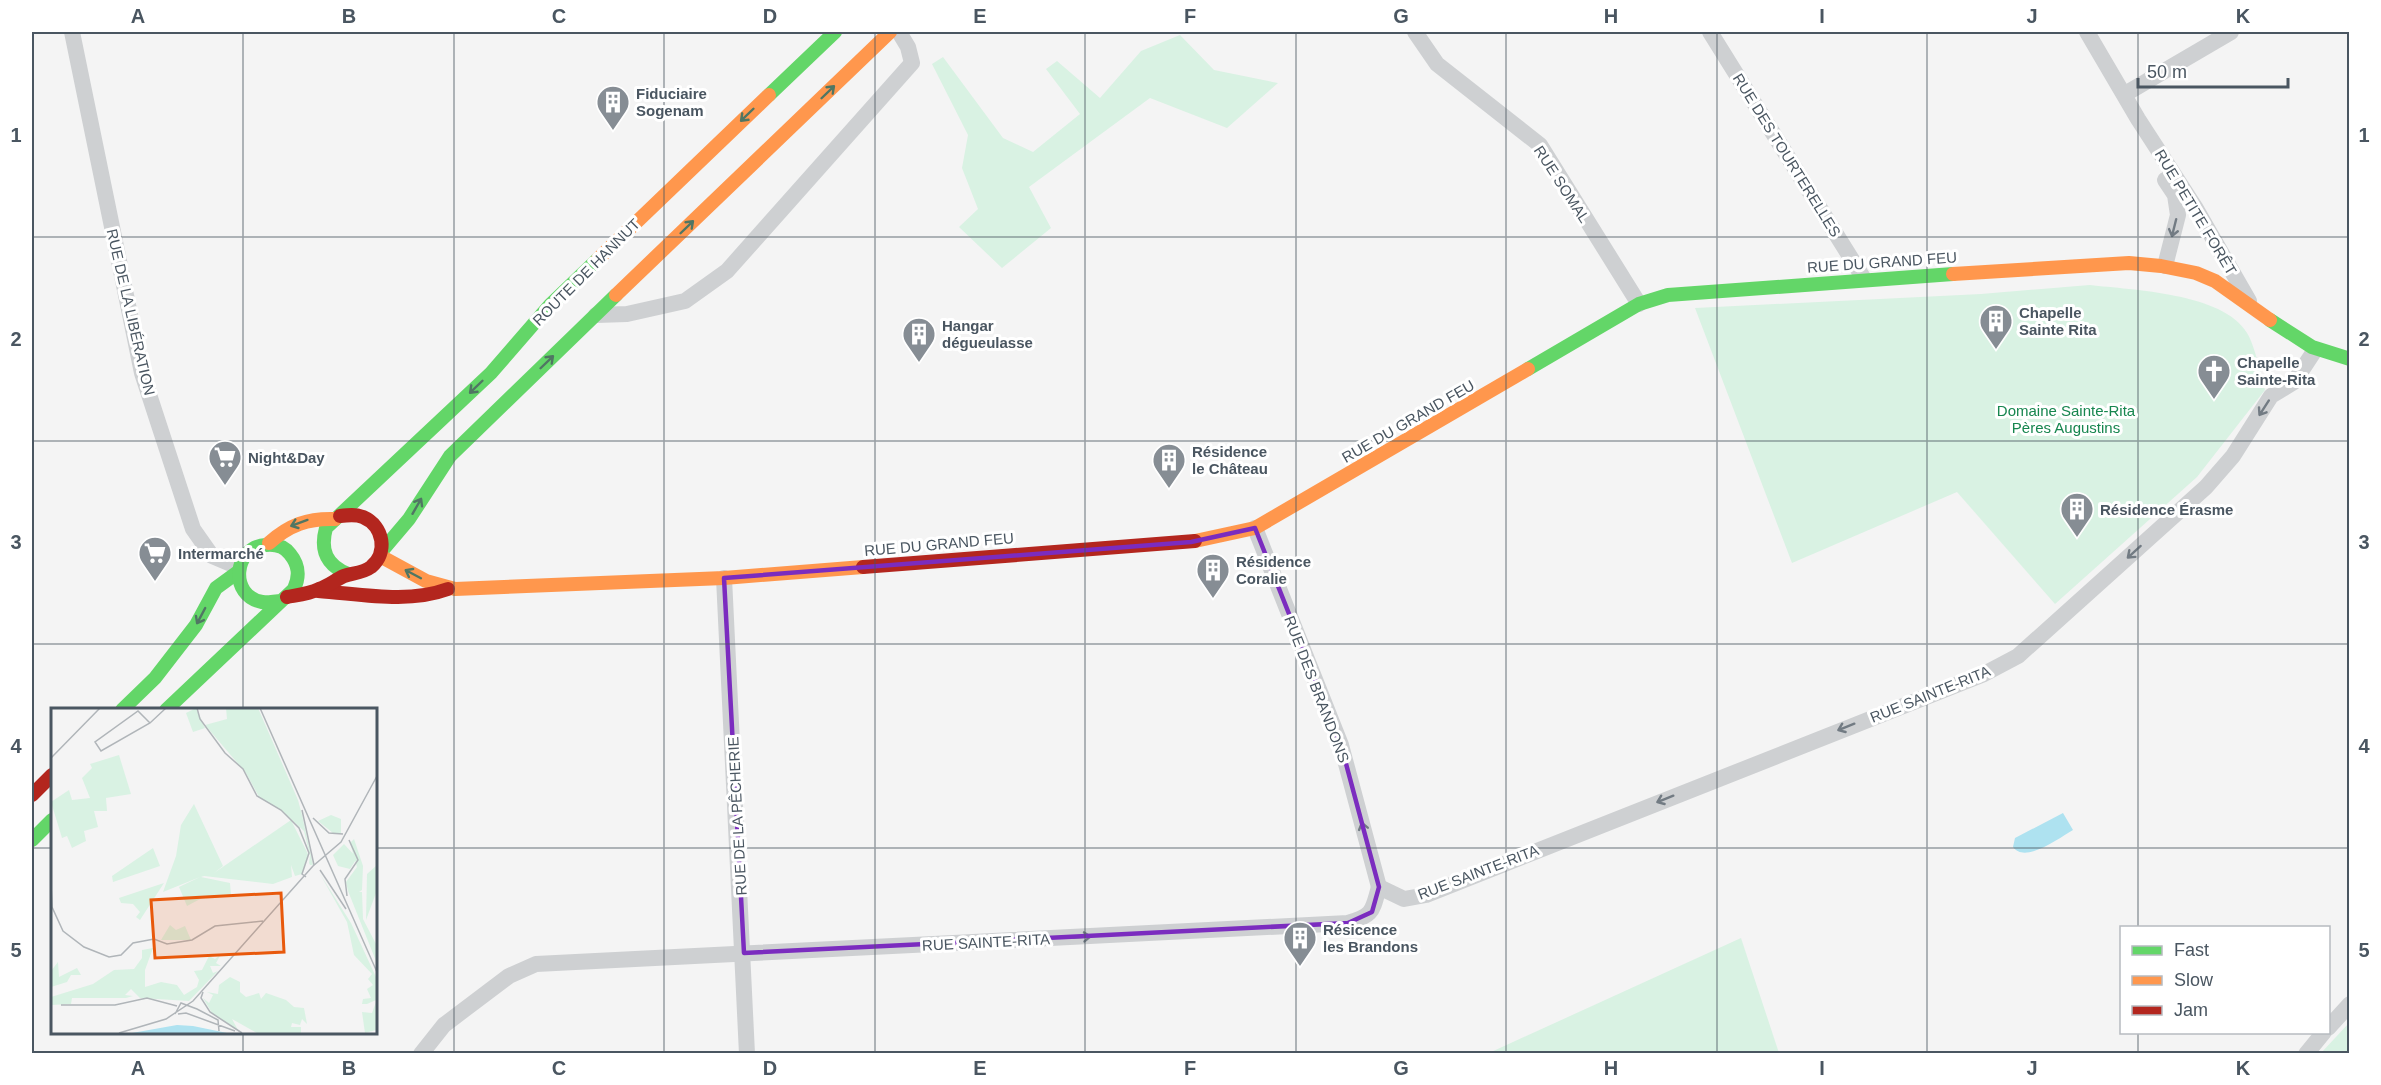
<svg xmlns="http://www.w3.org/2000/svg" width="2381" height="1085" font-family="Arial,sans-serif">
<rect width="100%" height="100%" fill="#f4f4f4"/>
<g fill="#d9f2e3">
<polygon points="1180,35 1214,70 1278,83 1227,128 1150,98 1029,187 1051,228 1002,268 959,227 978,209 962,168 968,135 932,64 943,57 1003,138 1033,152 1080,114 1046,69 1057,61 1100,98 1141,51"/>
<path d="M2090 285C2132 290 2224 293 2247 333 2255 346 2261 375 2265 390L2197 477 2055 604 1957 492 1792 563 1695 308 1981 294Z"/>
<polygon points="1741,938 1779,1053 1489,1053"/>
<polygon points="2349,1023 2349,1053 2321,1053"/>
</g>
<path fill="#aee2f0" d="M2063 813 2073 830C2059 838 2025 864 2013 847L2015 838Z"/>
<g fill="none" stroke-linecap="round" stroke-linejoin="round">
<g stroke="#ced0d2" stroke-width="16">
<polyline points="72,32 142,373 193,529 212,556 238,567"/>
<polyline points="1415,32 1437,64 1540,145 1639,304"/>
<polyline points="1710,32 1864,279"/>
<polyline points="2087,32 2138,119 2195,207 2249,301"/>
<polyline points="2125,94 2231,32"/>
<polyline points="2165,266 2178,215 2175,195 2165,180"/>
<polyline points="596,315 627,314 685,301 727,271 912,63 908,47 899,32"/>
<polyline points="1255,528 1341,745 1379,887"/>
<polyline points="724,578 747,1054"/>
<polyline points="1379,887 1404,899 1426,895 1984,674 2018,656 2206,487 2233,456 2271,396 2294,382 2315,350"/>
<polyline points="2328,1028 2350,1004"/>
<path d="M421 1054 444 1025 509 976 536 964 1348 923C1374 915 1372 911 1379 887"/>
<polyline points="2306,1054 2324,1032"/>
</g>
<g stroke="#63d668" stroke-width="14">
<polyline points="769,95 835,32"/>
<polyline points="2270,320 2312,347 2350,359"/>
<polyline points="1528,369 1639,304 1668,295 1953,274"/>
<polyline points="381,552 409,519 450,456 616,295"/>
<path d="M348 574C326 565 320 550 326 528L491 373 550 305 598 259"/>
<polyline points="122,710 155,678 196,625 216,588 238,572"/>
<path d="M166 710 294 589C300 576 299 565 290 554 284 546 276 544 266 545 233 547 229 596 262 602 268 603 275 601 281 601"/>
<polyline points="32,840 52,820"/>
</g>
<g stroke="#ff974d" stroke-width="14">
<polyline points="598,259 769,95"/>
<polyline points="1953,274 2129,263 2161,266 2196,273 2215,281 2270,320"/>
<polyline points="616,295 890,32"/>
<polyline points="1195,541 1255,528 1528,369"/>
<path d="M269 543C289 525 308 518 335 519"/>
<polyline points="380,556 426,581 455,589 724,578 863,567"/>
</g>
<g stroke="#b3261e" stroke-width="14">
<polyline points="863,567 1195,541"/>
<path d="M318 591C361 594 407 604 448 589"/>
<path d="M287 597C298 595 309 594 319 589 328 586 335 580 344 576 353 573 363 573 371 567 388 553 384 526 363 517 356 514 348 515 340 516"/>
<polyline points="32,795 52,775"/>
</g>
</g>
<defs><path id="oneway-shaft" d="M-6 0H5M1.5-3L5.5 0L1.5 3" fill="none" stroke-width="1.6" stroke-linecap="round" stroke-linejoin="round" transform="scale(1.5)"/></defs>
<g stroke="#507663">
<use href="#oneway-shaft" transform="translate(828 92) rotate(-44)"/>
<use href="#oneway-shaft" transform="translate(747 115) rotate(136)"/>
<use href="#oneway-shaft" transform="translate(687 227) rotate(-44)"/>
<use href="#oneway-shaft" transform="translate(547 362) rotate(-44)"/>
<use href="#oneway-shaft" transform="translate(476 387) rotate(136)"/>
<use href="#oneway-shaft" transform="translate(417 506) rotate(-60)"/>
<use href="#oneway-shaft" transform="translate(299 523) rotate(160)"/>
<use href="#oneway-shaft" transform="translate(413 574) rotate(-152)"/>
<use href="#oneway-shaft" transform="translate(201 616) rotate(118)"/>
</g>
<g stroke="#727b83">
<use href="#oneway-shaft" transform="translate(2174 228) rotate(104)"/>
<use href="#oneway-shaft" transform="translate(2264 408) rotate(123)"/>
<use href="#oneway-shaft" transform="translate(2134 552) rotate(138)"/>
<use href="#oneway-shaft" transform="translate(1846 727) rotate(158)"/>
<use href="#oneway-shaft" transform="translate(1665 799) rotate(158)"/>
<use href="#oneway-shaft" transform="translate(1364 831) rotate(-105)"/>
<use href="#oneway-shaft" transform="translate(1082 937) rotate(-3)"/>
</g>
<path fill="none" stroke="#7b2cbf" stroke-width="4.5" stroke-linejoin="round" d="M1255 528 1341 745 1379 887 1372 912 1348 923 744 953 724 578 1191 542Z"/>
<path fill="none" stroke="#4a5661" stroke-width="1.5" stroke-opacity="0.55" d="M243 32V710M454 32V1054M664 32V1054M875 32V1054M1085 32V1054M1296 32V1054M1506 32V1054M1717 32V1054M1927 32V1054M2138 32V928M32 237H2350M32 441H2350M32 644H2350M32 848H52M375 848H2350M243 1032V1054M2138 1032V1054"/>
<defs>
<symbol id="building-pin" viewBox="-11 -11 22 30"><path d="M0 17L-7.5 6A9.5 9.5 0 1 1 7.5 6Z" fill="#868d94" stroke="#fff"/><path d="M-4-6H4V6H1V3H-1V6H-4ZM-2.5-4.3h1.7v1.8h-1.7ZM.8-4.3h1.7v1.8H.8ZM-2.5-1h1.7V.8h-1.7ZM.8-1h1.7V.8H.8Z" fill="#fff"/></symbol>
<symbol id="church-pin" viewBox="-11 -11 22 30"><path d="M0 17L-7.5 6A9.5 9.5 0 1 1 7.5 6Z" fill="#868d94" stroke="#fff"/><path d="M-1.2-6h2.4v3.5h3.3v2.4h-3.3V6h-2.4V-.1h-3.3v-2.4h3.3Z" fill="#fff"/></symbol>
<symbol id="supermarket-pin" viewBox="-11 -11 22 30"><path d="M0 17L-7.5 6A9.5 9.5 0 1 1 7.5 6Z" fill="#868d94" stroke="#fff"/><path d="M-6-5.5h2.5l.6 2H6L4.5 2H-2.5L-4.4-4H-6ZM-1.5 3.2a1.3 1.3 0 1 0 .1 0ZM3 3.2a1.3 1.3 0 1 0 .1 0Z" fill="#fff"/></symbol>
</defs>
<g fill-rule="evenodd">
<use href="#building-pin" x="594" y="83" width="38" height="52"/>
<use href="#building-pin" x="1977" y="302" width="38" height="52"/>
<use href="#building-pin" x="900" y="315" width="38" height="52"/>
<use href="#church-pin" x="2195" y="352" width="38" height="52"/>
<use href="#supermarket-pin" x="206" y="438" width="38" height="52"/>
<use href="#building-pin" x="1150" y="441" width="38" height="52"/>
<use href="#building-pin" x="2058" y="490" width="38" height="52"/>
<use href="#supermarket-pin" x="136" y="534" width="38" height="52"/>
<use href="#building-pin" x="1194" y="551" width="38" height="52"/>
<use href="#building-pin" x="1281" y="919" width="38" height="52"/>
</g>
<g text-anchor="middle" dominant-baseline="central" stroke-width="6" stroke-linejoin="round" paint-order="stroke">
<g font-size="15" font-weight="bold" fill="#4a5661" stroke="#fff" text-anchor="start">
<text x="636" y="93">Fiduciaire<tspan x="636" dy="17">Sogenam</tspan></text>
<text x="2019" y="312">Chapelle<tspan x="2019" dy="17">Sainte Rita</tspan></text>
<text x="942" y="325">Hangar<tspan x="942" dy="17">dégueulasse</tspan></text>
<text x="2237" y="362">Chapelle<tspan x="2237" dy="17">Sainte-Rita</tspan></text>
<text x="1192" y="451">Résidence<tspan x="1192" dy="17">le Château</tspan></text>
<text x="248" y="457">Night&amp;Day</text>
<text x="2100" y="509">Résidence Érasme</text>
<text x="178" y="553">Intermarché</text>
<text x="1236" y="561">Résidence<tspan x="1236" dy="17">Coralie</tspan></text>
<text x="1323" y="929">Résicence<tspan x="1323" dy="17">les Brandons</tspan></text>
</g>
<g font-size="15" fill="#4a5661" stroke="#fff">
<text transform="translate(1787 155) rotate(58)">RUE DES TOURTERELLES</text>
<text transform="translate(1562 184) rotate(57)">RUE SOMAL</text>
<text transform="translate(2196 212) rotate(59)">RUE PETITE FORÊT</text>
<text transform="translate(1882 262) rotate(-4)">RUE DU GRAND FEU</text>
<text transform="translate(586 272) rotate(-45)">ROUTE DE HANNUT</text>
<text transform="translate(131 312) rotate(77)">RUE DE LA LIBÉRATION</text>
<text transform="translate(1408 421) rotate(-30)">RUE DU GRAND FEU</text>
<text transform="translate(939 544) rotate(-5)">RUE DU GRAND FEU</text>
<text transform="translate(1317 689) rotate(69)">RUE DES BRANDONS</text>
<text transform="translate(1930 694) rotate(-22)">RUE SAINTE-RITA</text>
<text transform="translate(737 816) rotate(-93)">RUE DE LA PÊCHERIE</text>
<text transform="translate(1478 872) rotate(-21)">RUE SAINTE-RITA</text>
<text transform="translate(986 942) rotate(-3)">RUE SAINTE-RITA</text>
</g>
<g font-size="15" fill="#17864f" stroke="#fff">
<text x="2066" y="410">Domaine Sainte-Rita<tspan x="2066" dy="17">Pères Augustins</tspan></text>
</g>
</g>
<g transform="translate(51 708)">
<rect width="326" height="326" fill="#f4f4f4"/>
<path d="M145 0 154 20 142 24 135 5ZM175 0H207L247 92 251 107 262 157H259L258 155 259 148 261 156 253 123 231 103 208 89 195 65 154 17 176 11ZM68 47 80 86 55 90 56 103H43L47 119 33 123 35 133 21 140 16 128 11 130 0 94 18 82 21 92 39 90 31 70 41 60 39 56ZM143 96 172 158 163 165 240 112 257 146 251 166 244 168 240 157 241 169 222 176 153 168 150 169 179 175 180 187 151 190 136 198 128 179 149 169 112 184 125 148 130 117ZM280 107 290 111V125H282L267 113ZM303 131 312 158 311 182 308 184H311L312 211 325 236V253L297 183 295 174 306 159 299 135ZM293 136 306 150 299 161 287 158 282 147ZM102 140 109 158 62 174 61 168ZM325 158V185L315 212 316 166ZM269 166 300 215 325 269V292L316 296H311L312 291 320 290 316 281 322 277 317 271 321 266 303 247 296 214ZM113 175 89 212 85 209 89 204 82 196 70 195 68 190ZM119 217 125 222 134 218 140 232H110ZM102 240 94 262V279L110 274 126 277 133 287 146 279 148 272 143 263 151 262 158 248 164 251 170 246 165 255 170 258H159L162 265 167 263 138 293 89 290 80 281 74 287 82 288 75 290H21L20 296 0 297V289L42 276 63 262 83 261 91 250V242ZM7 254 8 269 26 260 30 267H20L16 274 0 279V263ZM179 269 189 274V284L195 289 208 285 210 291 215 285 235 292 243 299 253 300 256 316 251 311 249 317 241 315 240 319H250V325H206L181 311 187 322 161 305 152 290 158 295 162 287 156 284 167 286 168 277ZM325 294V322L314 325 311 304 321 305Z" fill="#d9f2e3"/>
<path d="M126 317 142 318 176 325H81Z" fill="#aee2f0"/>
<path fill="none" stroke="#b0b5b9" stroke-width="1.5" d="M146 0 149 11 174 45 192 61 206 88 230 102 248 120 258 145 251 166 255 169M209 0 326 264M99 15 87 3 44 34 50 43 99 15 115 0M0 50 49 0M251 102 263 157M262 110 278 125 292 126M269 162 295 201M0 177 1 199 12 223 33 239 58 249 70 247 82 235 103 231 116 236 141 232 164 218 212 213M296 188 294 171 307 152 298 132M152 284 150 290 159 304 191 325M10 297H64L96 290 126 298M124 306 130 295 146 301 167 312 168 323M127 306 135 305 184 323M68 325 115 311 142 293 262 158 290 134 326 68"/>
<path fill="#e8590c" fill-opacity="0.15" stroke="#e8590c" stroke-width="3" d="M230 185 233 244 104 250 100 192Z"/>
<rect width="326" height="326" fill="none" stroke="#4a5661" stroke-width="3"/>
</g>
<rect width="2381" height="1085" fill="none" stroke="#ffffff" stroke-width="66"/>
<rect x="2120" y="926" width="210" height="108" fill="#ffffff" stroke="#b7bbc0" stroke-width="1.5"/>
<rect x="2132" y="946" width="30" height="9" fill="#63d668" stroke="#b7bbc0" stroke-width="1.5"/>
<text x="2174" y="956" font-size="18" fill="#4a5661">Fast</text>
<rect x="2132" y="976" width="30" height="9" fill="#ff974d" stroke="#b7bbc0" stroke-width="1.5"/>
<text x="2174" y="986" font-size="18" fill="#4a5661">Slow</text>
<rect x="2132" y="1006" width="30" height="9" fill="#b3261e" stroke="#b7bbc0" stroke-width="1.5"/>
<text x="2174" y="1016" font-size="18" fill="#4a5661">Jam</text>
<path d="M2138 78v9h150v-9" fill="none" stroke="#4a5661" stroke-width="3"/>
<text x="2147" y="78" font-size="18" fill="#4a5661" stroke="#ffffff" stroke-width="4.5" paint-order="stroke">50 m</text>
<rect x="33" y="33" width="2315" height="1019" fill="none" stroke="#4a5661" stroke-width="2"/>
<g font-size="20" text-anchor="middle" font-weight="bold" fill="#4a5661">
<text x="138" y="23">A</text>
<text x="349" y="23">B</text>
<text x="559" y="23">C</text>
<text x="770" y="23">D</text>
<text x="980" y="23">E</text>
<text x="1190" y="23">F</text>
<text x="1401" y="23">G</text>
<text x="1611" y="23">H</text>
<text x="1822" y="23">I</text>
<text x="2032" y="23">J</text>
<text x="2243" y="23">K</text>
<text x="16" y="142">1</text>
<text x="2364" y="142">1</text>
<text x="16" y="346">2</text>
<text x="2364" y="346">2</text>
<text x="16" y="549">3</text>
<text x="2364" y="549">3</text>
<text x="16" y="753">4</text>
<text x="2364" y="753">4</text>
<text x="16" y="957">5</text>
<text x="2364" y="957">5</text>
<text x="138" y="1075">A</text>
<text x="349" y="1075">B</text>
<text x="559" y="1075">C</text>
<text x="770" y="1075">D</text>
<text x="980" y="1075">E</text>
<text x="1190" y="1075">F</text>
<text x="1401" y="1075">G</text>
<text x="1611" y="1075">H</text>
<text x="1822" y="1075">I</text>
<text x="2032" y="1075">J</text>
<text x="2243" y="1075">K</text>
</g>
</svg>
